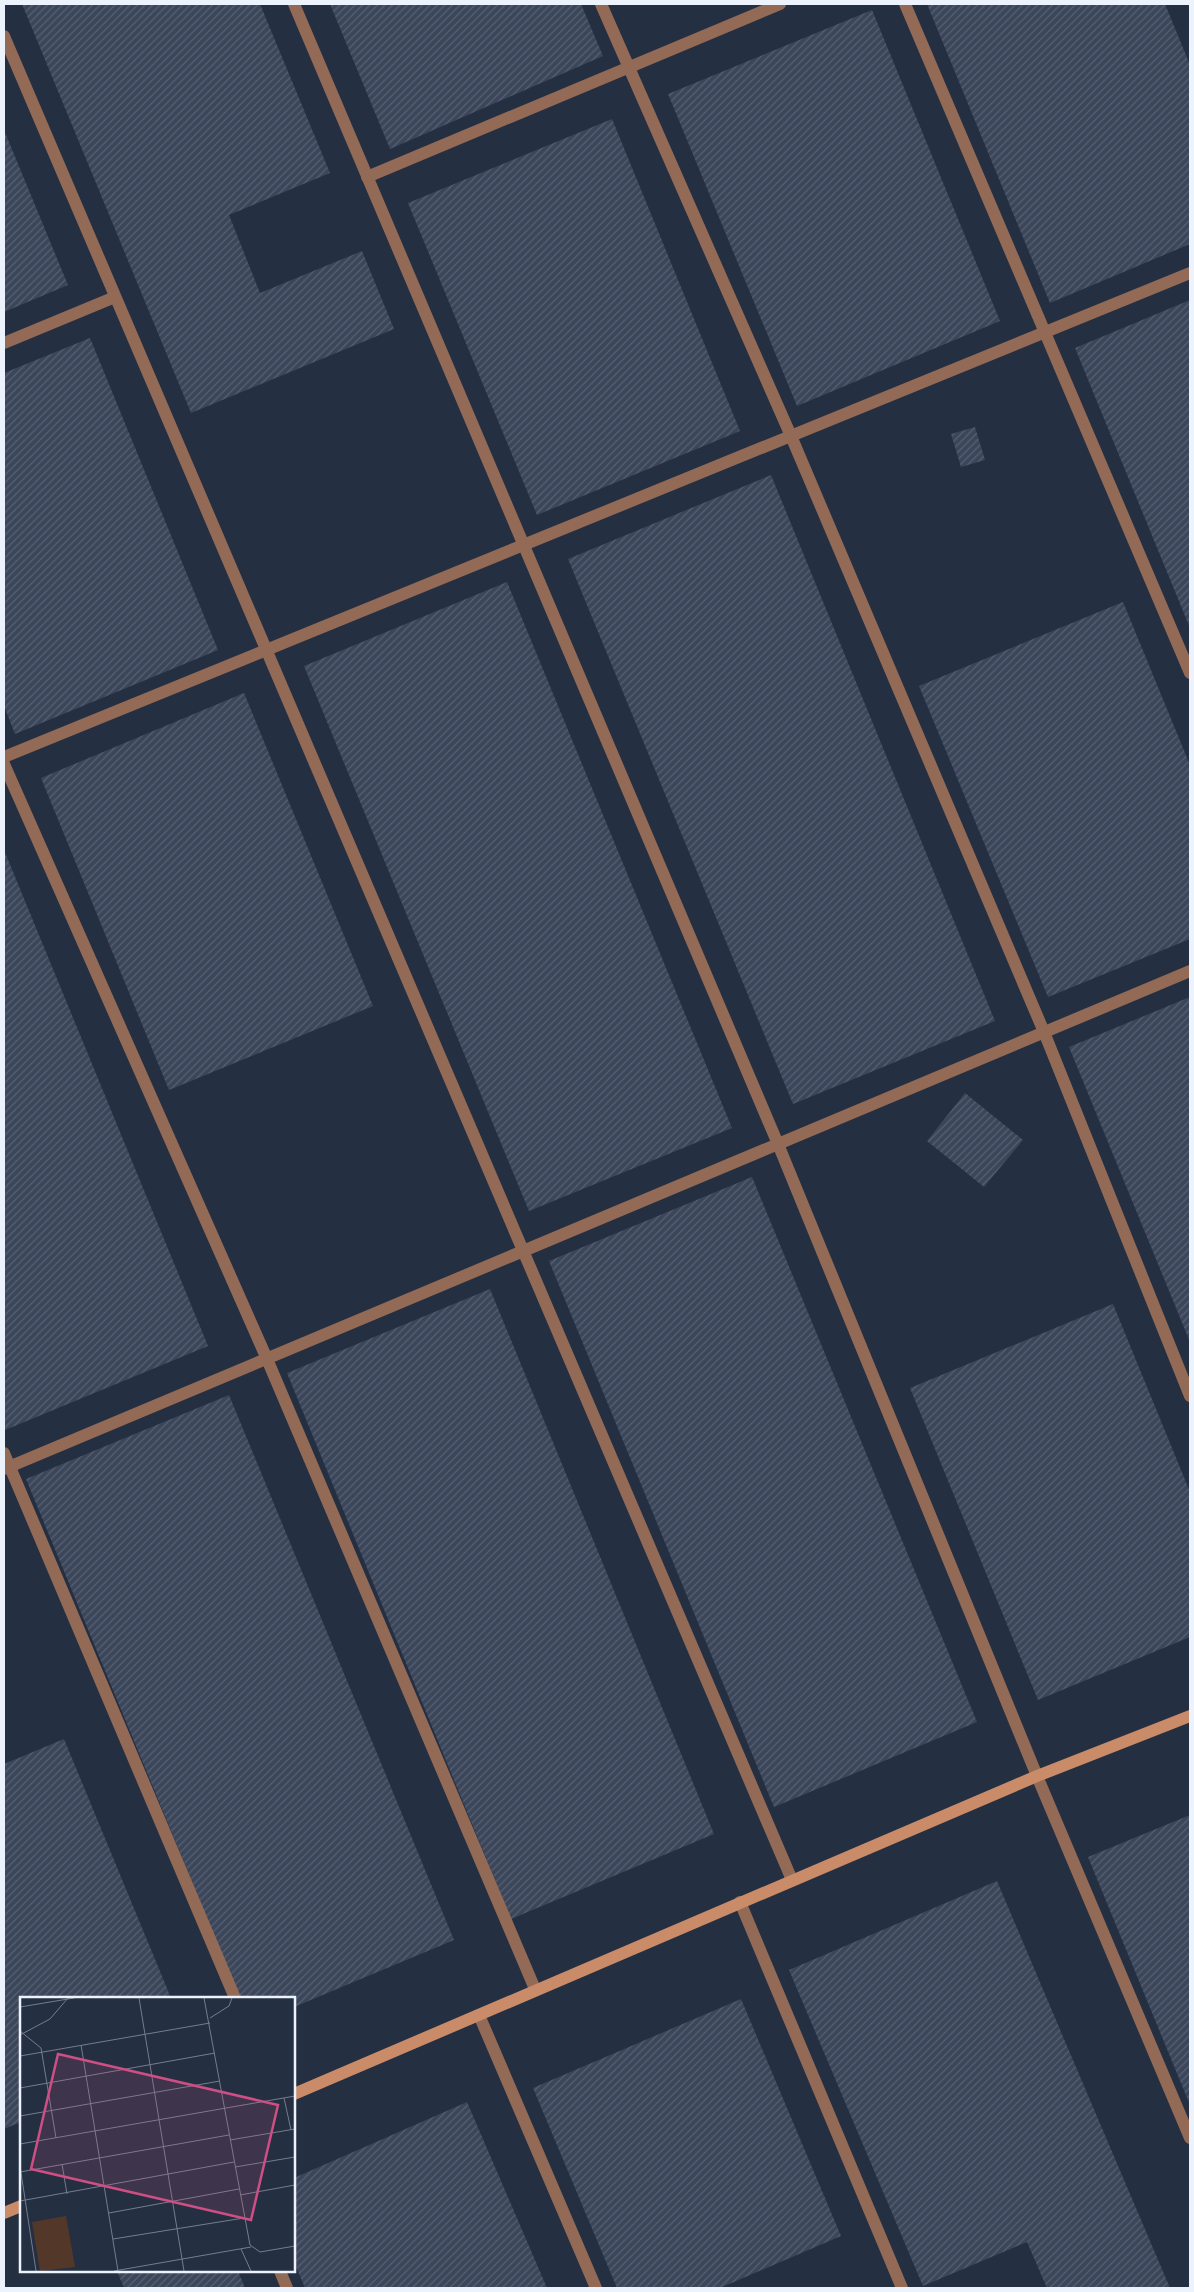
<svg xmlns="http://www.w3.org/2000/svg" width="1194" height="2292" font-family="Quicksand,sans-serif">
<defs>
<pattern id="building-hatch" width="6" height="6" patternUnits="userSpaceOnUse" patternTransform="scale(1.25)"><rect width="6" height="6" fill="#3b465a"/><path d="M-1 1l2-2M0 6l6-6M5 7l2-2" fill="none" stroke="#586173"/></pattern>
</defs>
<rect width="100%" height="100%" fill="#252f42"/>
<g fill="url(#building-hatch)">
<polygon points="22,4 260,4 330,173 229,215 260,293 362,251 394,329 191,413"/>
<polygon points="330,4 581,4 603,56 390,149"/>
<polygon points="927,4 1165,4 1190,65 1190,244 1050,303"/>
<polygon points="872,10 1000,321 797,406 668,94"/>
<polygon points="612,119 740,431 537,515 408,203"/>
<polygon points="4,130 68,285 4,312"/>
<polygon points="1190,300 1190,628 1075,348"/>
<polygon points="90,338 218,650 15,734 4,706 4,373"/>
<polygon points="975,427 985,460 961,467 951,434"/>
<polygon points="771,475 995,1021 793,1104 568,559"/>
<polygon points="507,582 732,1128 529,1211 304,666"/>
<polygon points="1123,602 1190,765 1190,939 1048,997 919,686"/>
<polygon points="244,693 373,1006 169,1090 41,778"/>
<polygon points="4,850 208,1346 5,1430 4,1427"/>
<polygon points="1190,997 1190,1342 1069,1047"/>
<polygon points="965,1093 1023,1140 984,1187 927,1141"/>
<polygon points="752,1177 977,1722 774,1807 549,1261"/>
<polygon points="490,1289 714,1834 511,1919 287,1373"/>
<polygon points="1113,1304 1190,1492 1190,1637 1038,1700 910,1388"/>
<polygon points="229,1395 454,1940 294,2007 294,1998 240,1998 26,1479"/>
<polygon points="64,1739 171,1998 21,1998 21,2122 4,2129 4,1764"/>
<polygon points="1190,1815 1190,2105 1088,1857"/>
<polygon points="997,1881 1064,2039 1170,2288 1047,2288 1027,2242 923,2286 789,1970"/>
<polygon points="741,1999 841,2236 720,2288 617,2288 533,2088"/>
<polygon points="467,2102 547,2288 305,2288 294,2262 294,2178"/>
<polygon points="117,2271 238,2271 245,2288 124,2288"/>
</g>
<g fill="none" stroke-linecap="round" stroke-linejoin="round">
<g stroke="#926a55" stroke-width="12">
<polyline points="294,4 778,1144 1037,1776 1190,2138"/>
<polyline points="601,4 791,436 1044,1032 1190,1396"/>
<polyline points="905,4 1190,673"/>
<polyline points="4,36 792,1880"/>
<polyline points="367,177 780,4"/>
<polyline points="4,343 115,297"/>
<polyline points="4,757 1190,273"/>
<polyline points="4,764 267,1359 535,1989"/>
<polyline points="4,1453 235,1998"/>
<polyline points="4,1469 1190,971"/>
<polyline points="740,1902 902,2288"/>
<polyline points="479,2015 596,2288"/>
<polyline points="280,2271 287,2288"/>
</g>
<g stroke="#ca8b68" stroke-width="12">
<polyline points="294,2094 1037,1776 1190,1716"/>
<polyline points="4,2213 21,2206"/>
</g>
</g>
<g transform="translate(20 1997)">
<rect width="275" height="275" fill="#252f42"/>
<path d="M46 219 55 270 20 274 12 225Z" fill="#53382a"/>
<path fill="none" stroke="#757d8d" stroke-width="1" d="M119 1 164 274M184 1 230 248 240 255 275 249M0 10 54 1M190 21 209 9 212 1M0 34 21 51 36 141M0 38 30 22 48 1M61 48 98 274M0 59 190 26M0 91 195 56M264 101 271 133M0 119 200 84M210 143 275 132M0 147 275 99M42 167 47 197M0 169 16 274M215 170 275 160M0 175 209 138M220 198 275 188M0 204 214 165M89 216 219 192M93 242 224 221M221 252 231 274M94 274 231 250"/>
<path fill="#cd4f84" fill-opacity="0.15" stroke="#cd4f84" stroke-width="2.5" d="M38 57 258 108 231 223 11 172Z"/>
<rect width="275" height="275" fill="none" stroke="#edf3fd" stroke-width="2.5"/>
</g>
<rect width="1194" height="2292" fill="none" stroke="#edf3fd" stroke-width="10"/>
</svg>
